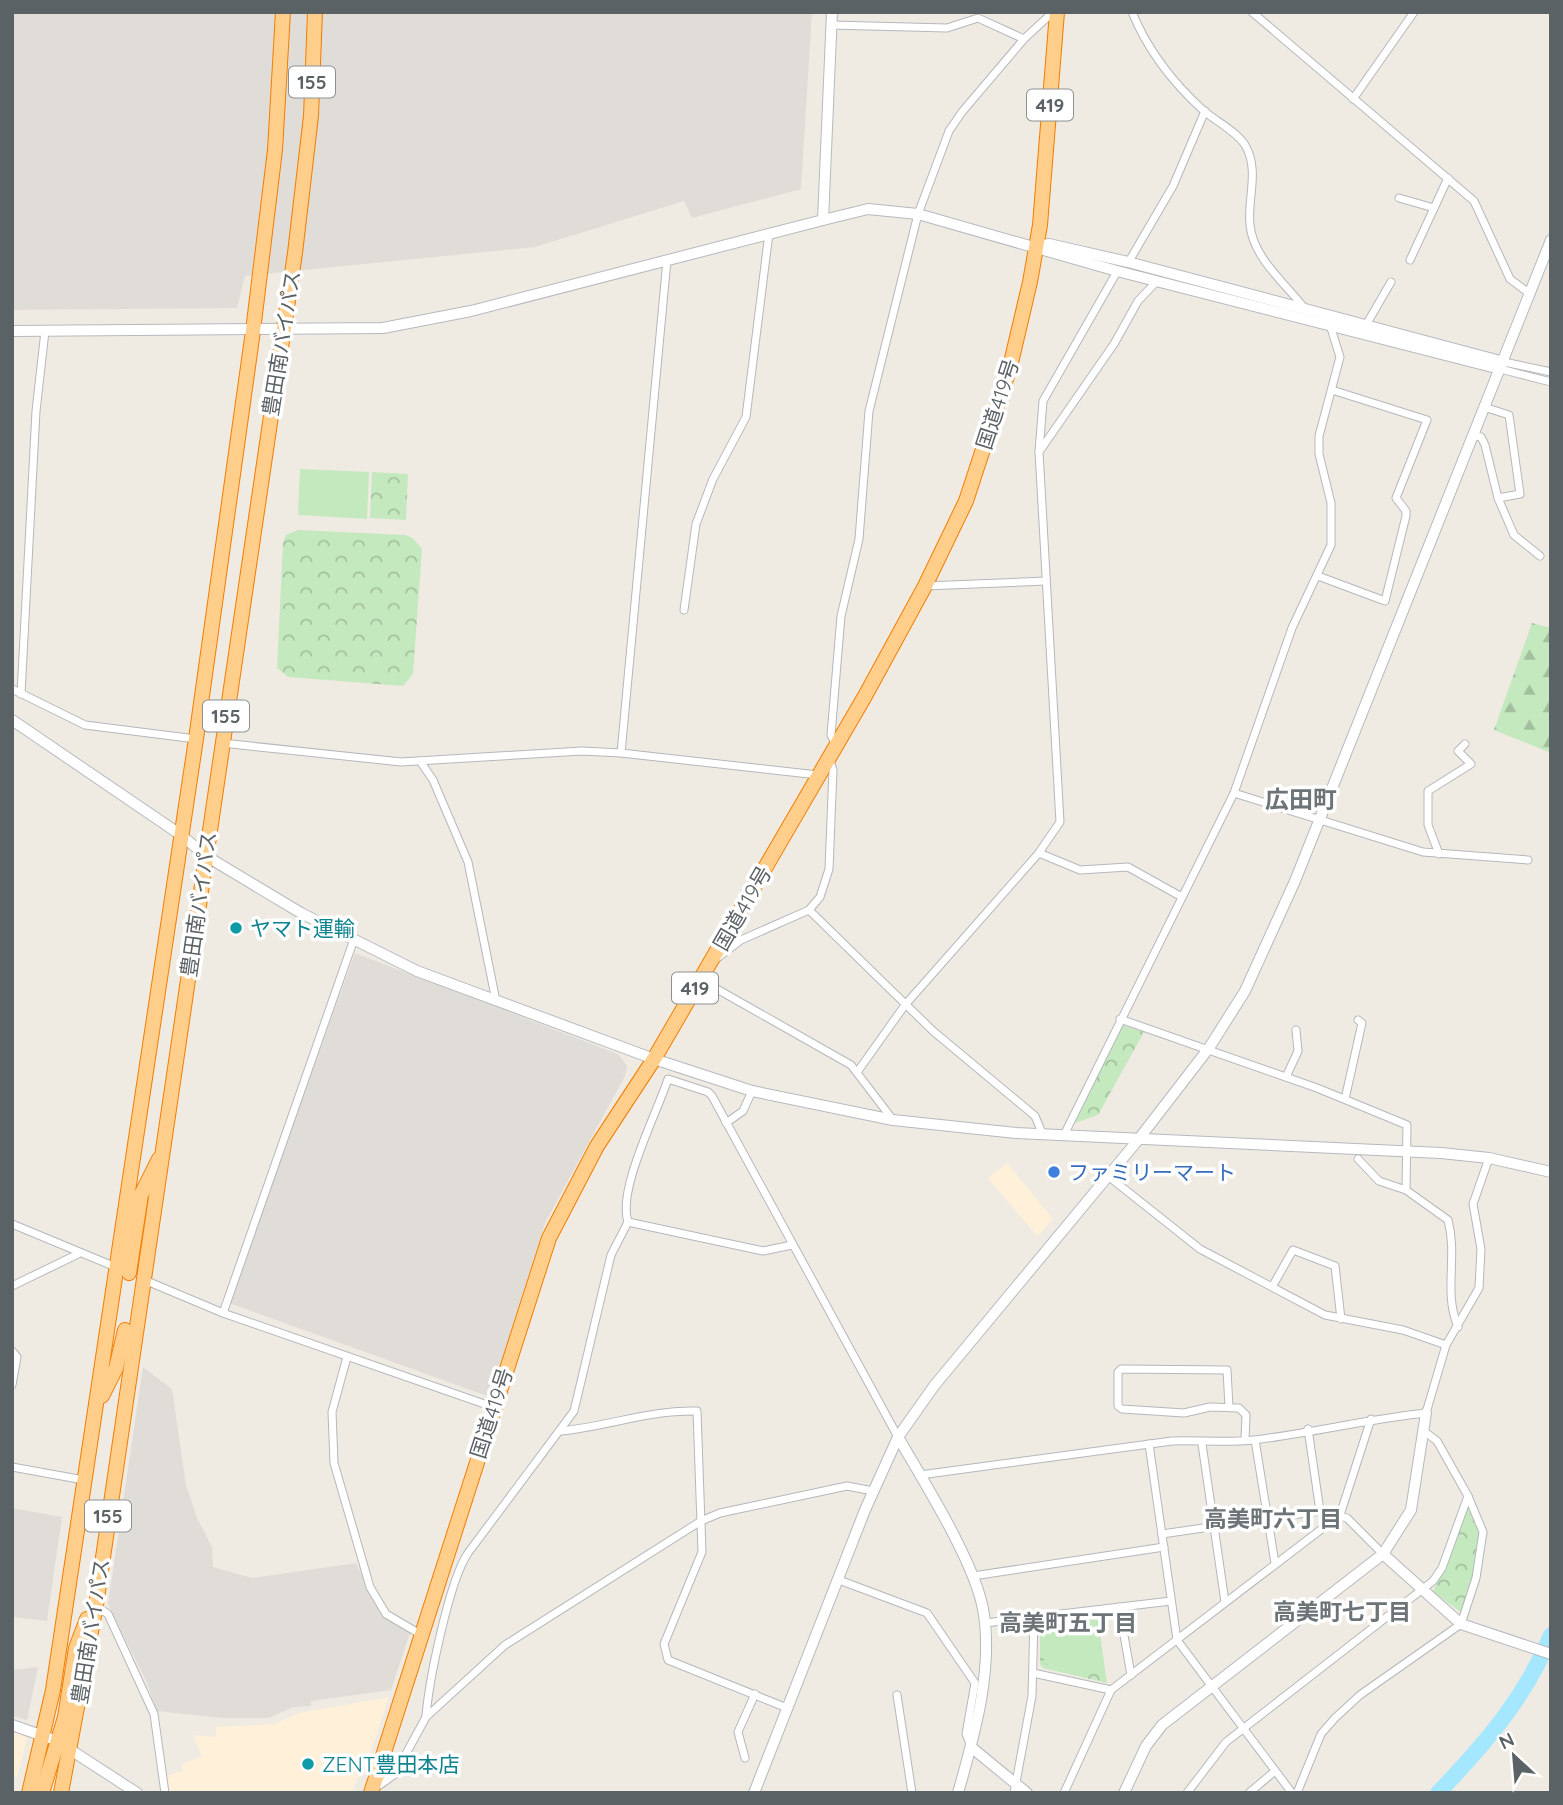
<svg xmlns="http://www.w3.org/2000/svg" width="1563" height="1805" font-family="Quicksand,'Noto Sans JP',sans-serif">
<defs>
<pattern id="forest-firs" width="22" height="20" patternUnits="userSpaceOnUse" patternTransform="scale(1.75)"><rect width="22" height="20" fill="#c5e9be"/><path d="M5 1l3.5 6h-7zM16 11l3.5 6h-7z" fill="#a3c09e"/></pattern>
<pattern id="park-crowns" width="20" height="18" patternUnits="userSpaceOnUse" patternTransform="scale(1.75)"><rect width="20" height="18" fill="#c5e9be"/><path d="M2 6a3 3 0 1 1 6 0M12 15a3 3 0 1 1 6 0" fill="none" stroke="#a3c09e"/></pattern>
</defs>
<rect width="100%" height="100%" fill="#efebe3"/>
<g fill="#fff0d9">
<polygon points="1007,1163 1053,1219 1037,1236 988,1178"/>
<polygon points="389,1697 363,1775 357,1778 352,1793 167,1793 165,1777 183,1770 182,1764 202,1756 193,1735 216,1737 216,1727 275,1724 299,1713"/>
<polygon points="12,1728 23,1731 27,1739 17,1777 12,1775"/>
</g>
<g fill="#e0ddd8">
<polygon points="12,12 812,12 801,189 692,218 684,201 535,247 245,276 237,308 12,310"/>
<polygon points="355,953 618,1054 627,1066 625,1076 545,1223 490,1397 229,1303"/>
<polygon points="143,1367 172,1389 186,1485 198,1520 212,1547 213,1567 252,1578 356,1563 380,1613 410,1633 391,1690 311,1701 311,1706 293,1707 269,1718 221,1718 157,1711 147,1683 108,1604"/>
<polygon points="12,1508 62,1517 47,1621 12,1617"/>
<polygon points="38,1667 27,1720 12,1716 12,1670"/>
</g>
<polygon fill="url(#forest-firs)" points="1532,623 1551,628 1551,753 1494,730"/>
<g fill="url(#park-crowns)">
<polygon points="372,472 408,474 406,520 370,518"/>
<polygon points="298,530 405,535 413,538 422,549 413,674 403,686 288,677 277,668 283,543 286,535"/>
<polygon points="1122,1025 1144,1032 1098,1115 1075,1123"/>
<polygon points="1467,1506 1471,1507 1482,1532 1475,1577 1462,1613 1433,1592"/>
<polygon points="1097,1612 1107,1683 1043,1668 1040,1664 1040,1622 1044,1618"/>
</g>
<g fill="#c5e9be">
<polygon points="300,469 369,472 367,519 298,515"/>
<polygon points="1096,1615 1100,1645 1096,1665 1081,1673 1044,1663 1044,1621"/>
</g>
<g fill="none" stroke-linecap="round" stroke-linejoin="round">
<path stroke="#a4e7ff" stroke-width="16" d="M1438 1793C1484 1745 1526 1697 1551 1635"/>
<defs>
<g id="street">
<path d="M1132 12C1148 51 1173 83 1204 111 1217 122 1236 131 1245 145 1260 170 1247 199 1250 225 1253 258 1286 284 1305 309"/>
<polyline points="1252,12 1474,201 1510,279 1529,293"/>
<polyline points="831,25 947,28 978,18 1024,39"/>
<polyline points="1353,99 1414,12"/>
<polyline points="1399,198 1434,208"/>
<polyline points="1410,260 1448,178"/>
<polyline points="1128,263 1173,186 1205,111"/>
<polyline points="1366,325 1391,282"/>
<polyline points="1504,362 1551,372"/>
<polyline points="1500,369 1551,382"/>
<polyline points="1484,407 1509,415 1520,494 1498,498"/>
<polyline points="1473,435 1481,437 1485,445 1498,498 1514,535 1540,556"/>
<polyline points="1039,452 1043,401 1118,270"/>
<polyline points="1318,576 1385,601 1406,516 1406,511 1396,498 1427,420 1332,390"/>
<polyline points="925,586 1046,581"/>
<polyline points="684,610 696,524 713,479 746,417 769,233"/>
<polyline points="12,689 85,725 196,739"/>
<polyline points="21,694 36,411 45,331"/>
<polyline points="222,743 401,762 582,751 621,753 667,260"/>
<polyline points="836,745 831,735 841,616 859,539 869,411 918,214 949,131 962,112 1024,39 1053,12"/>
<polyline points="621,753 818,775"/>
<polyline points="420,761 433,780 468,862 496,1001"/>
<polyline points="1234,793 1423,852 1528,860"/>
<polyline points="1039,853 1080,870 1128,867 1180,896"/>
<polyline points="1439,854 1428,825 1428,791 1471,764 1458,751 1465,744"/>
<polyline points="809,910 933,1031 1035,1116 1042,1133"/>
<polyline points="716,959 741,940 809,910 820,897 829,869 833,770 829,758"/>
<polyline points="701,980 851,1065 893,1120"/>
<path d="M1120 1019 1317 1088 1407 1125 1406 1190 1448 1220C1458 1258 1443 1291 1458 1327"/>
<polyline points="858,1071 905,1005 1038,854 1060,822 1039,452 1114,344 1138,301 1157,281"/>
<polyline points="1286,1077 1298,1051 1296,1030"/>
<polyline points="1345,1099 1362,1023 1358,1020"/>
<polyline points="726,1123 743,1111 752,1091"/>
<polyline points="1064,1135 1234,793 1292,628 1331,545 1331,503 1319,454 1319,436 1340,357 1330,325"/>
<polyline points="1358,1159 1379,1181 1406,1190"/>
<polyline points="1108,1176 1200,1249 1325,1315 1403,1330 1446,1345"/>
<polyline points="12,1224 118,1268"/>
<path d="M792 1245 763 1251 628 1222C617 1190 657 1113 668 1079L708 1092 712 1096 898 1437"/>
<polyline points="142,1279 223,1313 493,1407"/>
<polyline points="12,1286 78,1254"/>
<polyline points="1272,1287 1293,1250 1335,1266 1341,1319"/>
<polyline points="223,1313 353,942"/>
<polyline points="12,1351 17,1357 12,1385"/>
<polyline points="347,1357 332,1412 334,1463 370,1587 386,1614 420,1634"/>
<polyline points="1229,1407 1227,1370 1121,1369 1118,1372 1118,1406 1122,1409 1184,1413 1210,1407 1239,1408 1246,1415 1245,1440"/>
<polyline points="1308,1429 1320,1511"/>
<path d="M561 1431C610 1426 648 1410 697 1411L702 1552 664 1644 668 1660 787 1708"/>
<polyline points="1255,1440 1275,1563"/>
<polyline points="1149,1444 1177,1640 1292,1793"/>
<polyline points="1202,1444 1225,1602"/>
<polyline points="12,1467 84,1480"/>
<path d="M920 1475 1172 1441C1200 1440 1226 1443 1254 1440 1312 1433 1368 1419 1426 1413L1446 1345 1479 1288 1481 1249 1473 1204 1489 1158"/>
<polyline points="1162,1534 1320,1511 1347,1518 1383,1554"/>
<polyline points="973,1576 1164,1547"/>
<polyline points="839,1580 927,1613 975,1683 966,1734 971,1746"/>
<polyline points="96,1606 108,1614 154,1714 165,1793"/>
<polyline points="1119,1607 1131,1675"/>
<polyline points="985,1623 1171,1601"/>
<polyline points="1033,1673 1111,1690"/>
<polyline points="897,1695 912,1793"/>
<path d="M426 1716C429 1681 449 1581 468 1553L574 1411 611 1255 628 1222"/>
<polyline points="745,1758 738,1732 755,1694"/>
<polyline points="375,1783 380,1785 395,1774 426,1717 505,1645 701,1521 720,1513 847,1486 873,1491"/>
<polyline points="1014,1793 1032,1696 1034,1618"/>
<polyline points="1064,1793 1111,1690 1340,1515 1371,1419"/>
<polyline points="1187,1793 1226,1742 1433,1581 1442,1568 1468,1496"/>
<polyline points="1249,1793 1275,1771"/>
<polyline points="1297,1793 1321,1734 1335,1718 1360,1695 1461,1624 1476,1578 1483,1532 1468,1496 1437,1441 1425,1432"/>
</g>
<g id="secondary">
<polyline points="823,220 832,12"/>
<polyline points="1034,247 1049,244 1128,262 1504,362"/>
<polyline points="12,331 383,328 471,311 823,220 868,209 918,214 1117,271 1500,369"/>
<polyline points="12,720 181,835 206,856 301,913 417,971 654,1059 752,1091 893,1120 1016,1133 1441,1153 1489,1158 1551,1172"/>
<path d="M898 1437C924 1482 974 1561 983 1609 994 1669 974 1736 958 1793"/>
<polyline points="1383,1554 1461,1624 1551,1654"/>
<polyline points="12,1725 49,1738"/>
<polyline points="63,1745 137,1793"/>
<polyline points="971,1747 1027,1793"/>
<polyline points="754,1793 865,1510 898,1437 934,1386 1138,1140 1209,1048 1245,991 1295,881 1551,240"/>
<polyline points="1124,1793 1146,1746 1162,1725 1383,1554 1411,1510 1426,1413"/>
</g>
<g id="highway">
<polyline points="129,1273 141,1195 159,1159"/>
<polyline points="102,1396 116,1368 125,1330"/>
<polyline points="29,1793 53,1690 196,739 253,331 275,150 283,12"/>
<polyline points="42,1793 65,1717 76,1648 87,1619"/>
<polyline points="61,1793 96,1605 295,253 311,116 315,12"/>
<polyline points="371,1793 549,1238 597,1146 654,1059 865,696 925,586 966,501 1010,367 1030,282 1040,225 1057,12"/>
</g>
</defs>
<use href="#street" stroke="#b4b8bc" stroke-width="9"/>
<use href="#secondary" stroke="#b5babf" stroke-width="12"/>
<use href="#highway" stroke="#f37d00" stroke-width="16"/>
<use href="#street" stroke="#fff" stroke-width="7"/>
<use href="#secondary" stroke="#fff" stroke-width="10"/>
<use href="#highway" stroke="#ffce8b" stroke-width="14"/>
</g>
<g fill="#0f9aa8" stroke="#fff" stroke-width="2.5">
<circle cx="236" cy="928" r="7"/>
<circle cx="308" cy="1764" r="7"/>
</g>
<circle fill="#3f7fe0" stroke="#fff" stroke-width="2.5" cx="1054" cy="1172" r="7"/>
<g text-anchor="middle" dominant-baseline="central" stroke-width="7" stroke-linejoin="round" paint-order="stroke">
<g fill="#fff" stroke="#8c9193" stroke-width="2">
<rect x="289" y="66.5" width="46" height="31" rx="5"/>
<rect x="1027" y="89.5" width="46" height="31" rx="5"/>
<rect x="203" y="700.5" width="46" height="31" rx="5"/>
<rect x="672" y="972.5" width="46" height="31" rx="5"/>
<rect x="85" y="1500.5" width="46" height="31" rx="5"/>
</g>
<g font-size="19" font-weight="bold" fill="#5b6265">
<text x="312" y="82">155</text>
<text x="1050" y="105">419</text>
<text x="226" y="716">155</text>
<text x="695" y="988">419</text>
<text x="108" y="1516">155</text>
</g>
<g font-size="21" fill="#5b6265" stroke="#fff">
<text transform="translate(281 343) rotate(-81)">豊田南バイパス</text>
<text transform="translate(997 404) rotate(-72)">国道419号</text>
<text transform="translate(198 904) rotate(-82)">豊田南バイパス</text>
<text transform="translate(742 908) rotate(-60)">国道419号</text>
<text transform="translate(491 1413) rotate(-72)">国道419号</text>
<text transform="translate(90 1631) rotate(-81)">豊田南バイパス</text>
</g>
<g font-size="21" fill="#0d838f" stroke="#fff" text-anchor="start">
<text x="250" y="928">ヤマト運輸</text>
<text x="322" y="1764">ZENT豊田本店</text>
</g>
<g font-size="21" fill="#366cbe" stroke="#fff" text-anchor="start">
<text x="1068" y="1172">ファミリーマート</text>
</g>
<g font-size="23" font-weight="bold" fill="#6c7478" stroke="#fff">
<text x="1273" y="1518">高美町六丁目</text>
<text x="1342" y="1611">高美町七丁目</text>
<text x="1068" y="1622">高美町五丁目</text>
</g>
<g font-size="24" font-weight="bold" fill="#6c7478" stroke="#fff">
<text x="1301" y="799">広田町</text>
</g>
</g>
<rect width="1563" height="1805" fill="none" stroke="#5b6265" stroke-width="28"/>
<g transform="translate(1514 1756) rotate(334)" stroke="#ffffff" stroke-width="5" paint-order="stroke">
<path d="M0-5L12 26L0 18L-12 26Z" fill="#5b6265"/>
<text y="-10" font-size="19" font-weight="bold" text-anchor="middle" fill="#5b6265">N</text>
</g>
</svg>
